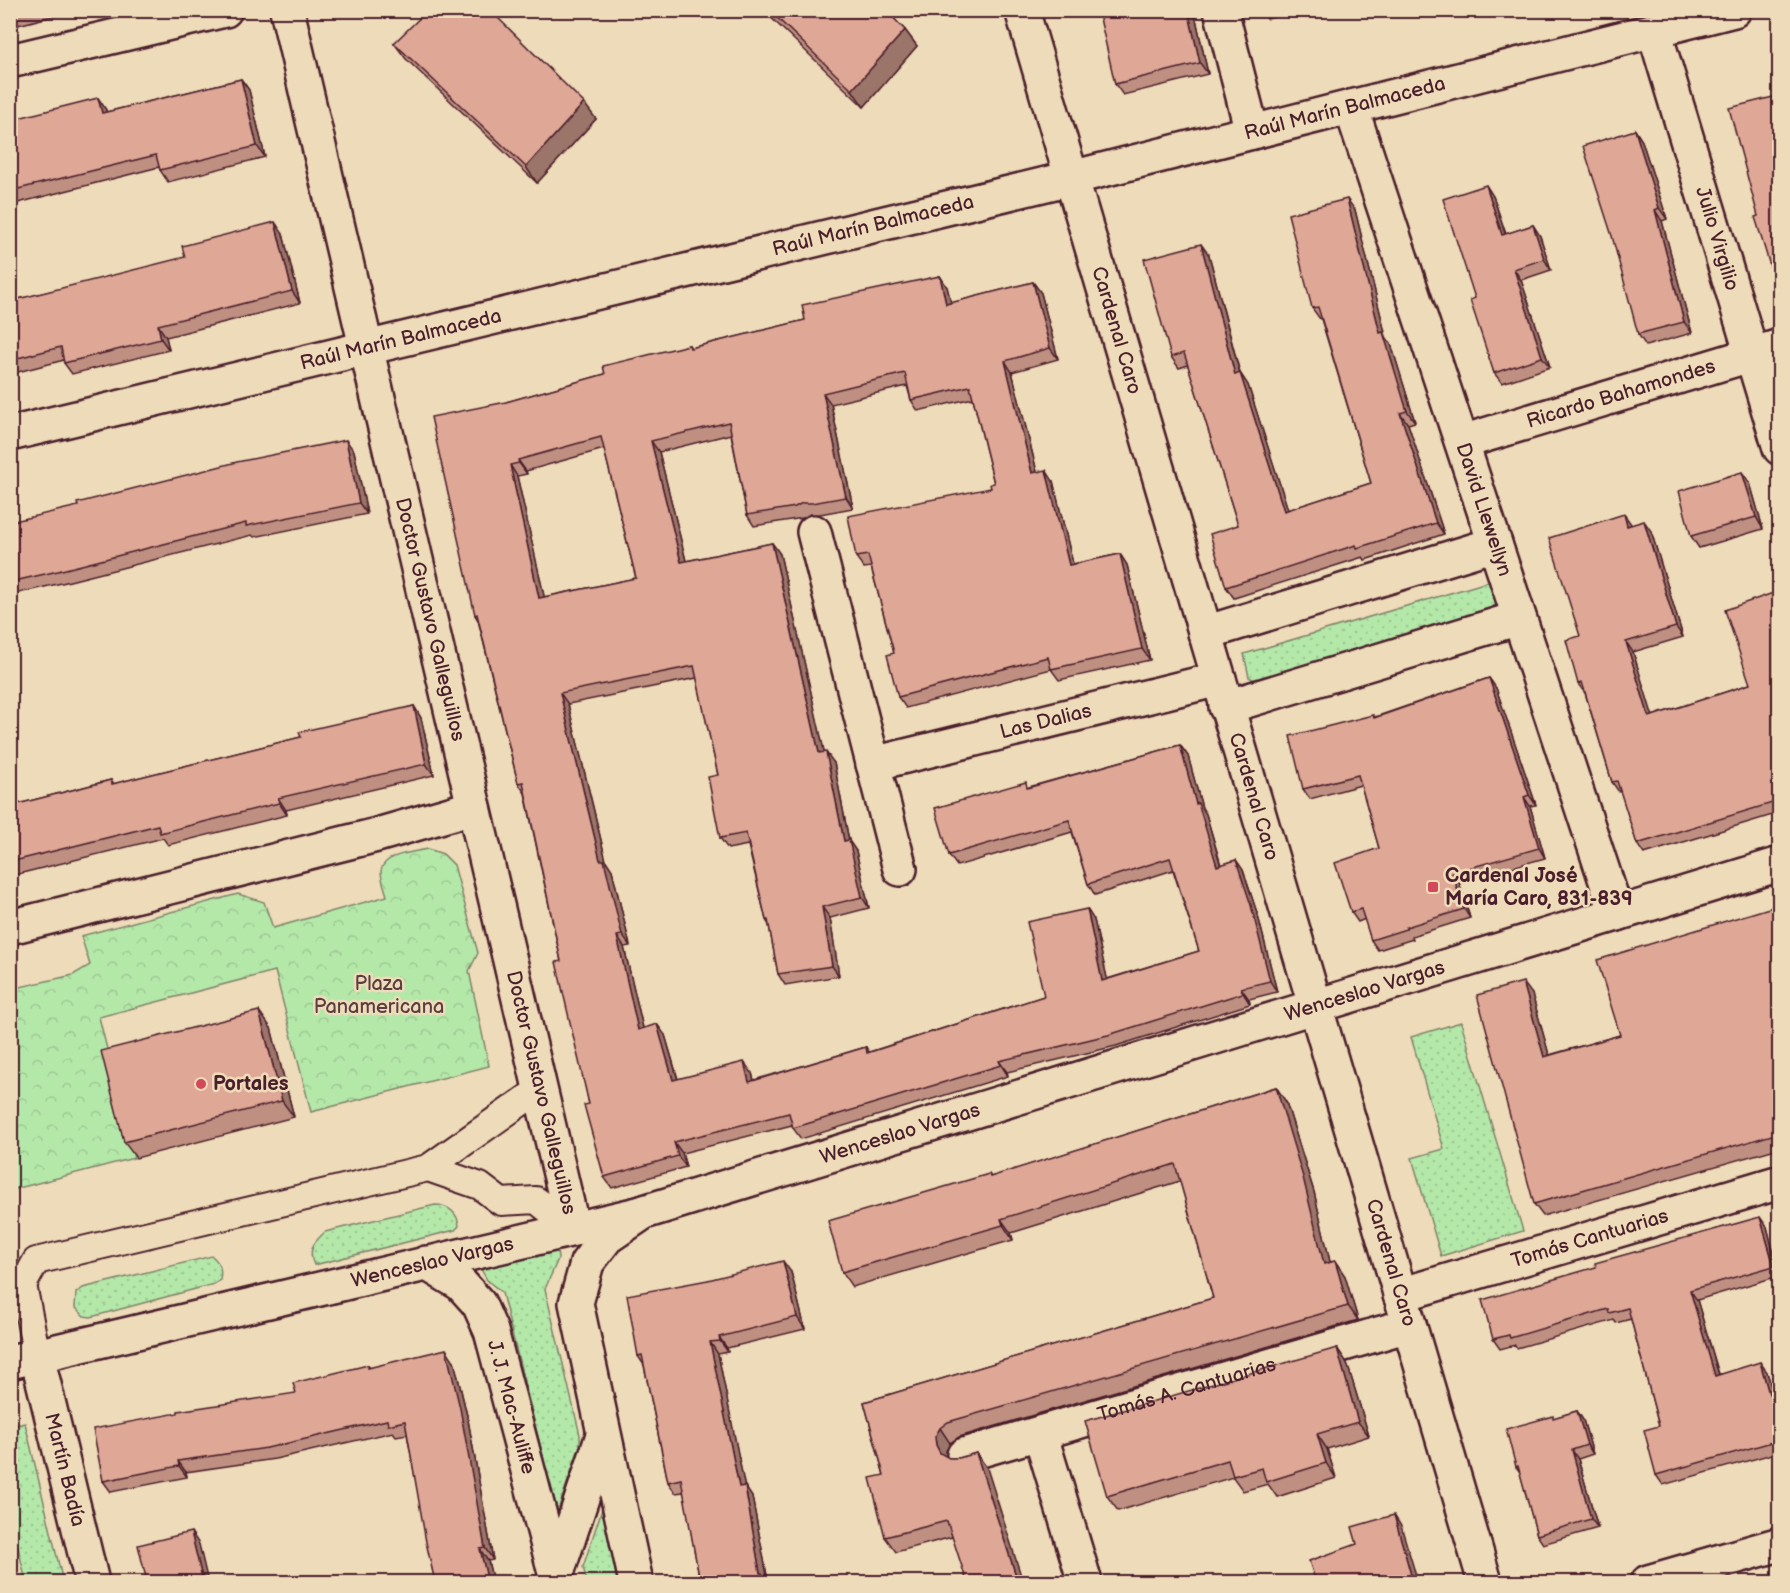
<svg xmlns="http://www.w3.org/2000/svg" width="1790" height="1593" font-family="'Balsamiq Sans',sans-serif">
<defs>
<pattern id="grass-dots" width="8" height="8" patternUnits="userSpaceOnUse" patternTransform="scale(1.5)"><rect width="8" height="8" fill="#b4e8a9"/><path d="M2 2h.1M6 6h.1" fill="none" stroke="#9cc792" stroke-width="1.8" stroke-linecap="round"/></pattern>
<pattern id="park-crowns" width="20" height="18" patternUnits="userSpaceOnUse" patternTransform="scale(1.5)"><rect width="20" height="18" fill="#b4e8a9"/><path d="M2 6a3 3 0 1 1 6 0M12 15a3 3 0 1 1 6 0" fill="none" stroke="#9cc792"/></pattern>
</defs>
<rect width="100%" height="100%" fill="#eedbb9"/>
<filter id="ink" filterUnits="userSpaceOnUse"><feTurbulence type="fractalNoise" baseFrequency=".0167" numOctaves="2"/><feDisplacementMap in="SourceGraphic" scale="12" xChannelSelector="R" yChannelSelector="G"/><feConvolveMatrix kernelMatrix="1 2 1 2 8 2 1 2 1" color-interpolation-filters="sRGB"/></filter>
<g filter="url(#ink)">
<g fill="url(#grass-dots)" stroke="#7f846a" stroke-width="1.5">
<polygon points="1491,581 1497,603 1481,616 1256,681 1249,677 1244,654"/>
<polygon points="1461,1022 1523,1231 1441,1256 1412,1158 1444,1149 1411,1037"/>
<path d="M435 1205C448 1205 458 1213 459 1226L455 1230 314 1265C307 1250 314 1242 325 1232Z"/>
<polygon points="557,1249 558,1259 545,1289 580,1435 580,1445 559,1507 556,1508 502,1293 487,1280 481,1269 484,1265"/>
<path d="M212 1256C220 1263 222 1269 220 1280L214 1284 91 1317 84 1316 75 1307 76 1293 83 1288Z"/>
<polygon points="25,1423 63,1582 26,1582 11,1517 11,1426"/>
<polygon points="603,1506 621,1582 587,1582 583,1567"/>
</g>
<path fill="url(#park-crowns)" stroke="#7f846a" stroke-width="1.5" d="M428 849 443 854 454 865 478 953 469 971 489 1066 311 1112 275 971 99 1017 134 1158 11 1190V989L73 975 90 965 81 936 238 894 264 902 273 928 387 896C385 888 381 879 381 871 383 854 414 852 428 849Z"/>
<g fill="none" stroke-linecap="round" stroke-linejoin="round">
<defs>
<g id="service">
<polyline points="428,1168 540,1089"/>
<polyline points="37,1356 23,1285 36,1261 428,1168 480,1186 501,1202 536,1200 573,1229"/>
</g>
<g id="minor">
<path id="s1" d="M287 10 573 1229"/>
<path id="s2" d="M1022 10 1485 1582"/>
<polyline points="1221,10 1252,132"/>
<path id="s3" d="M1654 30 1780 448"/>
<polyline points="10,61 225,10"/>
<path id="s4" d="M1351 107 1617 914"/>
<path id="s5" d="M10 434 1071 178 1734 10"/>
<path id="s6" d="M1462 442 1780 346"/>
<polyline points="814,532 900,869"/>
<polyline points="1205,633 1495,544"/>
<polyline points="1226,707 1519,618"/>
<path id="s7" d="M873 764 1219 679"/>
<polyline points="10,927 377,835 474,807"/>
<path id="s8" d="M426 1263 461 1284 479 1304 491 1331 556 1576"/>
<path id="s9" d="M1400 1295 1780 1182"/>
<path id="s10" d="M37 1356 92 1582"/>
<polyline points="1040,1433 1085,1582"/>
<path id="s11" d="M964 1455 1409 1325"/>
<polyline points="1648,1582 1780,1544"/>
</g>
<g id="tertiary">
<path id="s12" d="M10 1362 642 1213"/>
</g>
<g id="secondary">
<polyline points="557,1582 556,1576 603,1435"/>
<path id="s13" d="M636 1582 576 1303 587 1263 607 1237 644 1212 1780 864"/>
</g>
</defs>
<use href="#service" stroke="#4a1f2b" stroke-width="30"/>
<use href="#minor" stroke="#4a1f2b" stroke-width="38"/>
<use href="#tertiary" stroke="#4a1f2b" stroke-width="38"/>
<use href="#secondary" stroke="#4a1f2b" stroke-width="38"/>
<use href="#service" stroke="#eedbb9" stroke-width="26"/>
<use href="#minor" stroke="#eedbb9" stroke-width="33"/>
<use href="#tertiary" stroke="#eedbb9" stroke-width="33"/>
<use href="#secondary" stroke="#eedbb9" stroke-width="33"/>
</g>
<g fill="#bf9081" stroke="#4a1f2b" stroke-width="1.5" fill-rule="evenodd">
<polygon points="10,10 77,10 10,27"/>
<polygon points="763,10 886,10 905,30 917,46 864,107"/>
<polygon points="1113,10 1194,10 1208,74 1123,95 1115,84"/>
<polygon points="1261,10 1302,10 1267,19"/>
<polygon points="394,43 596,119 537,183 406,59"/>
<polygon points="241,79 249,90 265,157 168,182 160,170 159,167 10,205 10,136 98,98 106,110 107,112"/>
<polygon points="1635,130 1642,141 1667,219 1662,221 1692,333 1646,346 1638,334"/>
<polygon points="1493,196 1506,234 1533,225 1540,236 1551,270 1521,280 1550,367 1502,383 1494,373 1475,298"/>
<polygon points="1355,210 1386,337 1391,344 1415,422 1408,424 1444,534 1365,560 1363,557 1234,598 1226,587 1238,525 1188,365 1179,368 1171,357 1209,255 1240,373 1248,385 1288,510 1371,483 1321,319 1320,319 1312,308"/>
<polygon points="283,234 300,303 166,337 169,350 72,374 64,363 64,360 10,374 10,301"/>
<path d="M940 276 947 287 951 303 1033 282 1041 293 1058 359 1012 372 1037 472 1053 481 1073 564 1120 554 1127 565 1150 660 1059 680 1051 669 906 708 898 697 894 653 871 567 864 568 856 557 991 488 994 483 973 398 918 411 911 400 907 386 831 404 853 508 820 514H810L803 518 754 526 747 515 731 434 659 452 686 561 772 543 780 554 824 752 834 763 849 841 856 851 869 908 830 918 839 976 785 985 778 974 769 925 766 920 748 845 728 849 720 838 718 775 697 678 568 704 606 861 612 870 630 946 624 947 643 1028 665 1035 678 1079 752 1073 754 1080 866 1047 869 1052 1044 996 1094 920 1107 979 1199 951 1173 870 1095 895 1088 884 1072 832 957 866 949 855 1029 787 1180 745 1188 756 1202 808 1206 814 1221 865 1236 860 1243 870 1258 916 1277 992 1249 999 1250 1004 1116 1046 1007 1072 1008 1076 801 1139 793 1128 792 1125 682 1153 686 1167 612 1188 604 1177 589 1104 561 961 525 793 518 783 478 620 475 615 506 402 605 374 689 345 691 348 805 320ZM604 449 636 578 544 597 517 476 527 474 526 471Z"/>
<polygon points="354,451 367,514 254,537 252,535 66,582 10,595 10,522"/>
<polygon points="1750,483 1763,529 1699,548 1691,536"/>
<polygon points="1631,525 1651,531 1683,637 1633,652 1652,716 1750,684 1779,598 1779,813 1644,854 1637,844 1621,792 1619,792 1612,782 1585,693 1578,684 1580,636"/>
<polygon points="1489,678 1496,688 1536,805 1530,806 1545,858 1459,882 1470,918 1412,936 1413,939 1378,950 1371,940 1365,919 1358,922 1351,912 1379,848 1361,785 1310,799 1303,789 1373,715 1375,717"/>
<polygon points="414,706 421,718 434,775 286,810 287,815 168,845 163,838 10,876 10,806 111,780 113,784 301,737"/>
<polygon points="1779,905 1779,1148 1543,1216 1534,1204 1532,994 1549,1055 1620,1035"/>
<polygon points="271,1028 294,1117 136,1158 124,1142"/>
<polygon points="1276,1087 1286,1102 1314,1192 1330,1262 1335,1261 1345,1276 1358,1320 959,1437 950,1443 946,1451 946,1457 949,1458 959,1458 976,1453 987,1468 952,1537 896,1552 885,1537 884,1475 864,1402 1213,1298 1180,1181 1011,1233 1013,1240 852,1287 842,1272 989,1174 991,1177"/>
<polygon points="1767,1227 1779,1272 1779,1276 1697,1300 1719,1374 1767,1372 1773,1393 1779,1391 1779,1452 1663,1485 1656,1475 1659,1426 1631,1319 1616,1323 1614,1320 1517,1348 1515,1345 1500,1349 1493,1339"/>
<polygon points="791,1272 805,1329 727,1348 728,1352 718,1354 744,1486 752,1497 768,1581 769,1582 700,1582 684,1492 675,1493 668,1482 644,1365 638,1356 708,1280"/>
<polygon points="1337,1348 1347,1363 1369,1436 1327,1449 1336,1478 1277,1497 1268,1484 1243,1491 1233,1477 1118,1511 1107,1496"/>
<polygon points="454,1361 468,1420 493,1560 488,1561 493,1582 435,1582 407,1434 396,1436 393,1432 275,1459 186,1472 187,1477 111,1492 103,1481 296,1393 368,1365 370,1368"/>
<polygon points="1577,1411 1583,1420 1593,1454 1578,1459 1598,1528 1543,1544 1537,1535 1520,1472 1516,1467 1554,1418"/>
</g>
<g fill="#9b7569" stroke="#4a1f2b" stroke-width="1.5">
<polygon points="1188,10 1194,10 1208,74 1200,63"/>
<polygon points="905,30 917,46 864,107 852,90"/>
<polygon points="241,79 249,90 265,157 257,146"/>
<polygon points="98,98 106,110 110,125 102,113"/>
<polygon points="584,103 596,119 537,183 526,167"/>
<polygon points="1635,130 1642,141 1667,219 1659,208"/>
<polygon points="1486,185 1493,196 1509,246 1502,235"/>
<polygon points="1347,199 1355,210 1386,337 1391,344 1415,422 1407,411 1380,333"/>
<polygon points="1655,210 1662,221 1692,333 1684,322"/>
<polygon points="275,222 283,234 300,303 292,291"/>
<polygon points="1533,225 1540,236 1551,270 1544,259"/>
<polygon points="1201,244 1209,255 1243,386 1235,375"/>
<polygon points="1514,269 1521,280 1550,367 1542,357"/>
<polygon points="940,276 947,287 954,315 946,304"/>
<polygon points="1033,282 1041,293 1058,359 1050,348"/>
<polygon points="158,325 166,337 169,350 161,339"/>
<polygon points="1005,361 1012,372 1040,484 1032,473"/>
<polygon points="1240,373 1248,385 1292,522 1284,511"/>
<polygon points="823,393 831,404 853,508 846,497"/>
<polygon points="1400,413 1408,424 1444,534 1436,523"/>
<polygon points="346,440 354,451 367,514 359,503"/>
<polygon points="651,441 659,452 689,573 681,562"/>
<polygon points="518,460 526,471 527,474 519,463"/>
<polygon points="510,465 517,476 547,609 539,598"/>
<polygon points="1046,470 1053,481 1076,576 1069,565"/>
<polygon points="1742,472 1750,483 1763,529 1756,517"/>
<polygon points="1624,514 1631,524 1635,536 1627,526"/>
<polygon points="1644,521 1651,531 1683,637 1676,627"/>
<polygon points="772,543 780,554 827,764 819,753"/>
<polygon points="1120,554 1127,565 1150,660 1142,649"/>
<polygon points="1626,642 1633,652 1656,727 1649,717"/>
<polygon points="1489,678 1496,688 1536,805 1529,795"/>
<polygon points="560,693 568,704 606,861 612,870 630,946 622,935 600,860"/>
<polygon points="414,706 421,718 434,775 426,764"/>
<polygon points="1180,745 1188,756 1202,808 1206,814 1224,877 1217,866 1196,804"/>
<polygon points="826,752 834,763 849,841 856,851 869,908 862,897 844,841"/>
<polygon points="1524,797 1530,806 1545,858 1539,848"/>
<polygon points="278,798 286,810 287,815 279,803"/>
<polygon points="1236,860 1243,870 1258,916 1277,992 1270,981"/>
<polygon points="1452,873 1459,882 1470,918 1464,909"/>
<polygon points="822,907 830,918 839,976 832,966"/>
<polygon points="1087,909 1094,920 1110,991 1102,981"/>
<polygon points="617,936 624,947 646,1041 638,1030"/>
<polygon points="1523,982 1532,994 1553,1069 1544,1057"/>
<polygon points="1241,988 1249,999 1250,1004 1243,993"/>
<polygon points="259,1011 271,1028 294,1117 282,1101"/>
<polygon points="657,1024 665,1035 681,1091 673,1080"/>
<polygon points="999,1061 1007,1072 1008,1076 1001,1065"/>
<polygon points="744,1062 752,1073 757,1093 749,1082"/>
<polygon points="1276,1087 1286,1102 1314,1192 1334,1279 1324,1264"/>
<polygon points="674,1142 682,1153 686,1167 678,1156"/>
<polygon points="1760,1217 1767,1227 1779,1274 1774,1266"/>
<polygon points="1001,1219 1011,1233 1013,1240 1003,1225"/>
<polygon points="783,1261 791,1272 805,1329 797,1317"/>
<polygon points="1335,1261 1345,1276 1358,1320 1348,1306"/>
<polygon points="1690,1290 1697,1300 1722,1386 1715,1376"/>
<polygon points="719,1337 727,1348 728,1352 720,1341"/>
<polygon points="710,1342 718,1354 747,1498 739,1487"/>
<polygon points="1337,1348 1347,1363 1369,1436 1358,1422"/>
<polygon points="446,1349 454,1361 468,1420 493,1560 485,1548"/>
<polygon points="1760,1362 1767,1372 1776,1404 1769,1394"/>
<polygon points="1577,1411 1583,1420 1593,1454 1587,1445"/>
<polygon points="940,1428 950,1443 946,1451 946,1460 940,1453 936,1445 935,1437"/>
<polygon points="1317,1434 1327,1449 1336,1478 1326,1463"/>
<polygon points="1572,1450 1578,1459 1598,1528 1591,1519"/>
<polygon points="976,1453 987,1468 1023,1582 1018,1582"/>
<polygon points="178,1461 186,1472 187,1477 179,1466"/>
<polygon points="745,1486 752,1497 768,1581 769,1582 764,1582 760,1573"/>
<polygon points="1394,1515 1401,1526 1418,1582 1413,1582"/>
<polygon points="191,1532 199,1544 208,1582 203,1582"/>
<polygon points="480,1549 488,1561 493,1582 488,1582"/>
</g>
<g fill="#dea796" stroke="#4a1f2b" stroke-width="1.5" fill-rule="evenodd">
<polygon points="10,10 24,10 10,14"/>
<polygon points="428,10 490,10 584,103 526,167 394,43"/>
<polygon points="769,10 886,10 905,30 852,90"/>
<polygon points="1113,10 1188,10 1200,63 1115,84 1099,14"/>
<polygon points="241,79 257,146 160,170 156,155 10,191 10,136 13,135 10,120 98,98 102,113"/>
<polygon points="1777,96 1779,107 1779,295 1755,217 1758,216 1729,108"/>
<polygon points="1635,130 1659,208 1655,210 1684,322 1638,334 1612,236 1583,146"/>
<polygon points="1486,185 1502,235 1533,225 1544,259 1514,269 1542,357 1494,373 1470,300 1475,298 1443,199"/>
<polygon points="1347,199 1380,333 1383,332 1407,411 1400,413 1436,523 1357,548 1356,545 1226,587 1210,534 1238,525 1184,353 1171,357 1144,259 1201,244 1235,375 1240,373 1284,511 1371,483 1318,307 1312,308 1288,214"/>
<polygon points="275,222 292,291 158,325 161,339 64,363 61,347 10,360 10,301 185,257 182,246"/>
<path d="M940 276 946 304 1033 282 1050 348 1005 361 1032 473 1046 470 1069 565 1120 554 1142 649 1051 669 1048 657 898 697 887 655 894 653 868 555 856 557 848 516 991 488 990 484 994 483 970 386 911 400 905 373 823 393 846 497 812 503H802L795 507 747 515 729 422 651 441 681 562 772 543 819 753 826 752 844 841 849 840 862 897 822 907 832 966 778 974 768 920H766L746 833 720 838 708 777 718 775 694 666 560 693 600 860H604L622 935 617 936 638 1030 657 1024 673 1080 744 1062 749 1082 866 1047 867 1053 1044 996 1027 922 1087 909 1102 981 1199 951 1170 858 1088 884 1069 820 949 855 935 808 1026 782 1027 788 1180 745 1196 804 1198 803 1217 866 1236 860 1251 905 1270 981 1241 988 1243 993 1108 1035 999 1061 1001 1065 793 1128 789 1113 674 1142 678 1156 604 1177 584 1105 589 1104 556 962 561 961 523 782 518 783 477 614 475 615 431 417 506 402 605 374 603 366 689 345 690 348 805 320 802 305ZM601 437 636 578 539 598 510 465 519 463 518 460Z"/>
<polygon points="346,440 359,503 246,526 246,523 58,571 10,582 10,522 78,506 77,503 237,462"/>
<polygon points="1742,472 1756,517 1691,536 1679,491"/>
<polygon points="1624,514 1627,526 1644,521 1676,627 1626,642 1649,717 1750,684 1725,610 1776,592 1779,603 1779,801 1637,844 1617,781 1612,782 1582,682 1578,684 1566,640 1580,636 1549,538"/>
<polygon points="1489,678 1529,795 1524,797 1539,848 1452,873 1464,909 1406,927 1406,929 1371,940 1361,909 1351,912 1335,863 1379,848 1358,775 1303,789 1290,736 1373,715 1374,718"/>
<polygon points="414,706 426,764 278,798 279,803 160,833 158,825 10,862 10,806 111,780 112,784 301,737 299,732"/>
<polygon points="1779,905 1779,1133 1534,1204 1477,995 1523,982 1544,1057 1620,1035 1597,960"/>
<polygon points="259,1011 282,1101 124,1142 101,1051"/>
<polygon points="1276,1087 1303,1177 1324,1264 1335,1261 1348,1306 948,1422 940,1428 935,1437 936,1445 940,1453 949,1458 959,1458 976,1453 1018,1582 967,1582 947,1521 885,1537 870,1478 884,1475 864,1402 1213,1298 1175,1164 1001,1219 1003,1225 842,1272 828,1221 989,1174 990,1177"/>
<polygon points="1760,1217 1774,1266 1690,1290 1715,1376 1760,1362 1769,1394 1779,1391 1779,1440 1656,1475 1644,1430 1659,1426 1628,1308 1609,1313 1608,1309 1510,1338 1509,1335 1493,1339 1482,1300 1596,1267 1595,1263"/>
<polygon points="783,1261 797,1317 719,1337 720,1341 710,1342 739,1487 745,1486 760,1573 762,1573 764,1582 700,1582 681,1479 668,1482 642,1355 638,1356 627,1295 708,1280"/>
<polygon points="1337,1348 1358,1422 1317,1434 1326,1463 1266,1482 1262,1468 1233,1476 1228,1460 1107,1496 1085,1421"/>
<polygon points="446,1349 460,1408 485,1548 480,1549 488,1582 435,1582 426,1542 405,1421 388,1425 387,1420 267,1448 178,1461 179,1466 103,1481 93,1429 178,1413 178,1411 296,1393 293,1383 368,1365 368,1368"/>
<polygon points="1577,1411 1587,1445 1572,1450 1591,1519 1537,1535 1518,1466 1516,1467 1506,1429 1553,1416 1553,1418"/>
<polygon points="1394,1515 1413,1582 1316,1582 1309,1561 1357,1544 1352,1527"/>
<polygon points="191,1532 203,1582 147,1582 138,1545"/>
</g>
</g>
<g fill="#d1495b" stroke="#eedbb9" stroke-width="2">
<rect x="1427" y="881" width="12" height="12" rx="3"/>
<circle cx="201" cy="1084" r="6"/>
</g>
<g text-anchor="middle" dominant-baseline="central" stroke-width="5" stroke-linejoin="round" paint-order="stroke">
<g font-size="20" fill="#4a1f2b" stroke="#eedbb9">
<text stroke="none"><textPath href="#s5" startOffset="1374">Raúl Marín Balmaceda</textPath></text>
<text stroke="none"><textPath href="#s5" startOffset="888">Raúl Marín Balmaceda</textPath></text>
<text stroke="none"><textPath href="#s3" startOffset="218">Julio Virgilio</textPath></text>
<text stroke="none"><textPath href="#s2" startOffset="334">Cardenal Caro</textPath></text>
<text stroke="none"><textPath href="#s5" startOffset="402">Raúl Marín Balmaceda</textPath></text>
<text stroke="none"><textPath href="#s6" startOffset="166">Ricardo Bahamondes</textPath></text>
<text stroke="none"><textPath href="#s4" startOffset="424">David Llewellyn</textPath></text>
<text stroke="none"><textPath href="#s1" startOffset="626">Doctor Gustavo Galleguillos</textPath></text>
<text stroke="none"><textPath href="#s7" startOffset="178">Las Dalias</textPath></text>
<text stroke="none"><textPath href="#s2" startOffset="820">Cardenal Caro</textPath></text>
<text stroke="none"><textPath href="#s13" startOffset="1158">Wenceslao Vargas</textPath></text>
<text stroke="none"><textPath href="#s1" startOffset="1112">Doctor Gustavo Galleguillos</textPath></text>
<text stroke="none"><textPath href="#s13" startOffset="672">Wenceslao Vargas</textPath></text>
<text stroke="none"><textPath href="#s9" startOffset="198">Tomás Cantuarias</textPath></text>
<text stroke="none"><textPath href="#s12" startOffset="434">Wenceslao Vargas</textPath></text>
<text stroke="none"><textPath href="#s2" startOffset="1306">Cardenal Caro</textPath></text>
<text stroke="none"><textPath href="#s11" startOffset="232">Tomás A. Cantuarias</textPath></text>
<text stroke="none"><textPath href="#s8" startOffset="176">J. J. Mac-Auliffe</textPath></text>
<text stroke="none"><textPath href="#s10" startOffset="117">Martín Badía</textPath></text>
</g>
<g font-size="20" font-weight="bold" fill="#4a1f2b" stroke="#eedbb9" text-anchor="start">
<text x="1445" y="876">Cardenal José<tspan x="1445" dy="23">María Caro, 831-839</tspan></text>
<text x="213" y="1084">Portales</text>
</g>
<g font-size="20" fill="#5a3d3e" stroke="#eedbb9">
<text x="379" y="984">Plaza<tspan x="379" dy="23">Panamericana</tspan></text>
</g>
</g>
<rect width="1790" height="1593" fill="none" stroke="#eedbb9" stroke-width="36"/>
<rect x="18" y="18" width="1754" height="1557" fill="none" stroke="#4a1f2b" stroke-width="2" filter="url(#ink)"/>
</svg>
